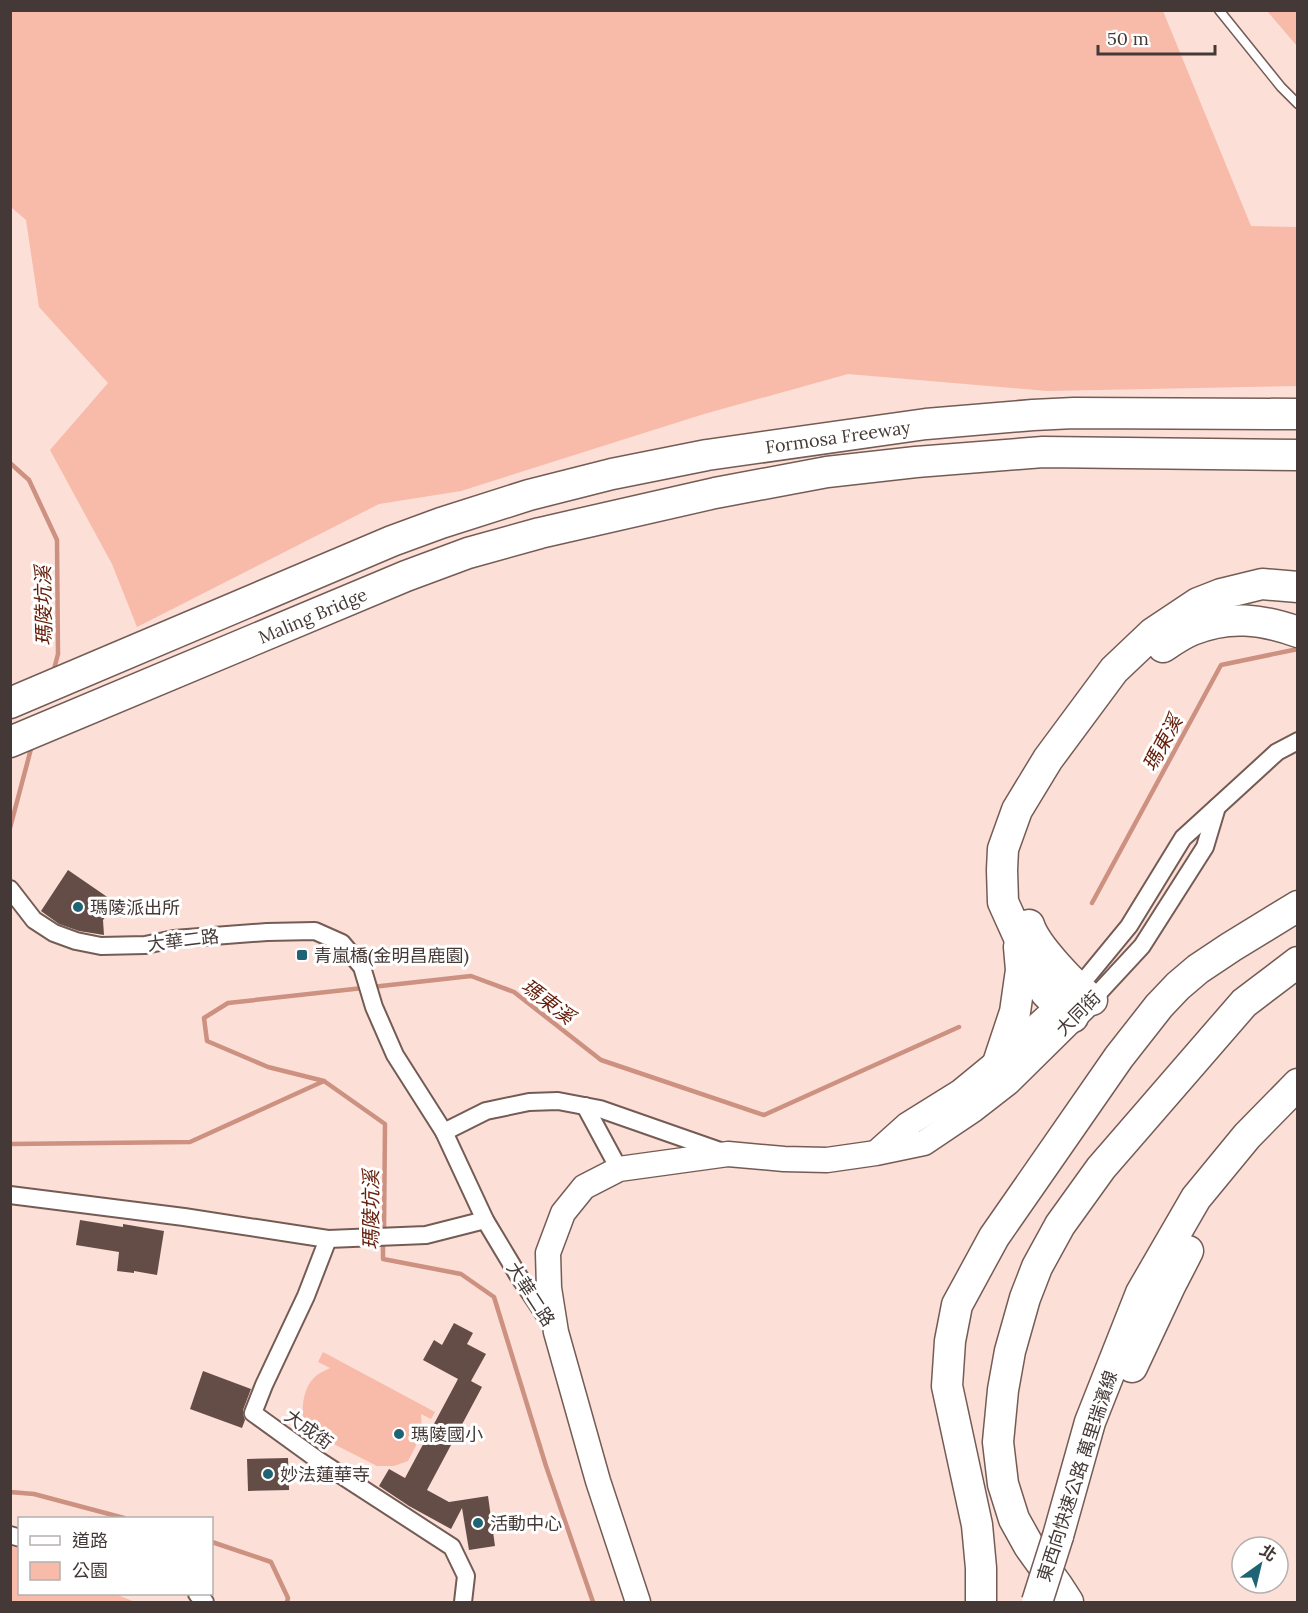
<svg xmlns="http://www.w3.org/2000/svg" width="1308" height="1613" font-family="Lora,'Noto Sans TC',serif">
<rect width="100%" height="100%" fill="#fcdfd7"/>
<g fill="#f8baa9">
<polygon points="11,10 1163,11 1251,226 1297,227 1297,386 1047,391 848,374 704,414 461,491 379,504 137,627 112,564 50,450 108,383 39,307 26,220 11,207"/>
<polygon points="1267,11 1297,11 1297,46"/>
<path d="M323 1352 435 1412 431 1419 421 1414 422 1434 408 1461 394 1466H377L314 1434C311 1430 307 1426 305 1422 300 1410 304 1388 313 1379 317 1374 324 1371 330 1368L318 1362Z"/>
<polygon points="10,1545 19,1549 20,1594 115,1594 135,1602 11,1602"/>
</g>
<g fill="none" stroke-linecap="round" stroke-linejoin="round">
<g stroke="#cc9180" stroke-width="4.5">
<polyline points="10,463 29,480 57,540 58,654 53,673"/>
<polyline points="10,828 32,745"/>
<polyline points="1092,903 1221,665 1298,649"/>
<polyline points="372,987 471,976 514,992 601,1060 764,1115 959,1027"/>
<polyline points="324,1081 268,1067 207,1041 204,1018 228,1003 363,988"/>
<polyline points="10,1144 190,1142 324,1081 385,1124 384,1232"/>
<polyline points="383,1241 383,1259 461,1274 494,1297 546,1466 593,1602"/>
<polyline points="10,1492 34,1494 124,1518"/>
<polyline points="212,1542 271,1562 288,1598 287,1602"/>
</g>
</g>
<g fill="#654d47">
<polygon points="68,870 116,903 103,920 104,935 79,931 59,924 41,911"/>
<polygon points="80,1220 123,1227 123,1224 164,1231 157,1275 134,1271 134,1273 117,1271 119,1252 76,1245"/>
<polygon points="454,1323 473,1333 467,1344 486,1354 471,1381 482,1387 427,1490 449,1502 488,1496 495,1546 469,1550 462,1508 451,1529 409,1506 379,1486 389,1469 405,1478 458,1379 423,1360 434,1340 442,1345"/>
<polygon points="203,1371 251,1389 243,1410 243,1414 245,1420 242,1428 190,1409"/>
<polygon points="288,1458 289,1490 248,1491 247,1459"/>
</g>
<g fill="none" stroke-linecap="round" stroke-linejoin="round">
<defs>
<polyline id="lane" points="1219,10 1281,87 1298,104"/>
<g id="street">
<polyline points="10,889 34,920 54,933 76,941 101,946 145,945 174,939 267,932 315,931 342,943 362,967 374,1007 395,1055 444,1132 485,1220 518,1275 552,1326"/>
<polyline points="1078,988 1129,926 1183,838 1277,752 1298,741"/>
<polyline points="1092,1000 1142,946 1205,847 1217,807"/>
<polyline points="585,1106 619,1169"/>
<polyline points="444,1132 486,1111 529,1102 558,1101 600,1109 723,1152"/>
<polyline points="10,1195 184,1217 328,1239 306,1296 264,1385 253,1413 318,1460 452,1547 466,1576 463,1602"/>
<polyline points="328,1239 426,1235 485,1220"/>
<polyline points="10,1535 20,1538"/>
<polyline points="197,1594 205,1602"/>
</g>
<g id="secondary">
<polyline points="878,1151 907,1125 960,1092 999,1060 1072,994"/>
<polyline points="638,1602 598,1481 556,1332 549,1288 548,1253 563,1213 584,1187 619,1169 728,1154 784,1159 827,1160 876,1153 924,1143 973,1110 1009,1082 1087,1005"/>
</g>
<g id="highway">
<path d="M1163 647C1172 641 1182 634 1192 630 1229 615 1261 619 1298 632"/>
<path id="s1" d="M10 703 392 541 441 523 529 495 612 474 707 455 926 424 1033 415 1074 413 1298 414"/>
<path id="s2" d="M10 742 406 576 468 553 540 533 715 493 827 472 916 462 1043 452 1298 455"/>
<path d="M1029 925C1036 947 1074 985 1092 1000"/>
<polyline points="1073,1017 1059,1006 1046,993 1035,973 1003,902 1002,870 1003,849 1017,810 1048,759 1114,670 1153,633 1198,603 1221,594 1262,584 1298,587"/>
<polyline points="999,1060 1015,1012 1021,970 1019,947"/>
<polyline points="1132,1367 1170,1286 1188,1251"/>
<polyline points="1058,1536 1090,1422 1141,1293 1196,1198 1247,1136 1298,1084"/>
<polyline points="981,1602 981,1568 977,1525 947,1386 950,1341 957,1305 994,1237 1119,1057 1159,1006 1178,986 1198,969 1231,947 1298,906"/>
<polyline points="1068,1602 1057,1585 1029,1546 1014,1519 1003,1484 998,1442 1003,1390 1010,1351 1025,1298 1037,1267 1060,1225 1101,1168 1244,1003 1298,962"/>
</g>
</defs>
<use href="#lane" stroke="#745c55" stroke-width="11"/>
<use href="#street" stroke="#745c55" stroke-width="20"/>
<use href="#secondary" stroke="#745c55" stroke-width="27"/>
<use href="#highway" stroke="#745c55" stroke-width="33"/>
<use href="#lane" stroke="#fff" stroke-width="8"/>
<use href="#street" stroke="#fff" stroke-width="16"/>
<use href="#secondary" stroke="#fff" stroke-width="24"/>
<use href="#highway" stroke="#fff" stroke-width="30"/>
<defs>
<polyline id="highway-bridge" points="1037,1602 1058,1536"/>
</defs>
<use href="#highway-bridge" stroke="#745c55" stroke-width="33" stroke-linecap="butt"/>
<use href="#highway-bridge" stroke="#fff" stroke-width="30"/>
</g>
<g fill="#1e6474" stroke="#fff" stroke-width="2">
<circle cx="78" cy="907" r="6"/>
<rect x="296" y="949" width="12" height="12" rx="3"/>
<circle cx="399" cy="1434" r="6"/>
<circle cx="268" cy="1474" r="6"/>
<circle cx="478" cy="1523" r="6"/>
</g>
<g text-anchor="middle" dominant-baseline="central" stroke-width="6" stroke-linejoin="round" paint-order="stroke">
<g font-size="18" fill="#443936" stroke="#fff">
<text stroke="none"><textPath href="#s1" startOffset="874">Formosa Freeway</textPath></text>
<text stroke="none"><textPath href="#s2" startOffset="328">Maling Bridge</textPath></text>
<text transform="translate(183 940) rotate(-7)">大華二路</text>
<text transform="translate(1078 1013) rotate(-45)">大同街</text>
<text transform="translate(531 1294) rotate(57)">大華二路</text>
<text transform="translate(309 1429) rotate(36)">大成街</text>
<text transform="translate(1077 1476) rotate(-72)">東西向快速公路 萬里瑞濱線</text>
</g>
<g font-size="18" fill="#443936" stroke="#fff" text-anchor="start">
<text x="90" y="907">瑪陵派出所</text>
<text x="314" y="955">青嵐橋(金明昌鹿園)</text>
<text x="411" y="1434">瑪陵國小</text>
<text x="280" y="1474">妙法蓮華寺</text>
<text x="490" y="1523">活動中心</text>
</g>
<g font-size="20" font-style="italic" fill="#641d08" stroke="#fff">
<text transform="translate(43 606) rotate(-91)">瑪陵坑溪</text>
<text transform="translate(1162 743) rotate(-62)">瑪東溪</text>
<text transform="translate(548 1001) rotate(37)">瑪東溪</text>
<text transform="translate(370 1210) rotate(-90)">瑪陵坑溪</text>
</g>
</g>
<rect width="1308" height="1613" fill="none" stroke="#443936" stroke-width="24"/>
<rect x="18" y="1517" width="195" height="78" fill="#ffffff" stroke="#b4b0af" stroke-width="1.5"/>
<rect x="30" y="1536" width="30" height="9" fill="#ffffff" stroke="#b4b0af" stroke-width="1.5"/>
<text x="72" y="1547" font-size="18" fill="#443936">道路</text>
<rect x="30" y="1562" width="30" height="18" fill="#f8baa9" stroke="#b4b0af" stroke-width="1.5"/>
<text x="72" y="1577" font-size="18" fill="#443936">公園</text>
<g transform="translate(1260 1565) rotate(34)"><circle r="28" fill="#ffffff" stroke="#b4b0af" stroke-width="1.5"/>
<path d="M0-4.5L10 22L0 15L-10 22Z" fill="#1e6474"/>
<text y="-9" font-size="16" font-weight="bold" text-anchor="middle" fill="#443936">北</text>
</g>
<path d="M1098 45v9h117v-9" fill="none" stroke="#443936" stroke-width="3"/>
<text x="1107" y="45" font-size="18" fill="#443936" stroke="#ffffff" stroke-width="4.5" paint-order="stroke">50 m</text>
</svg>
